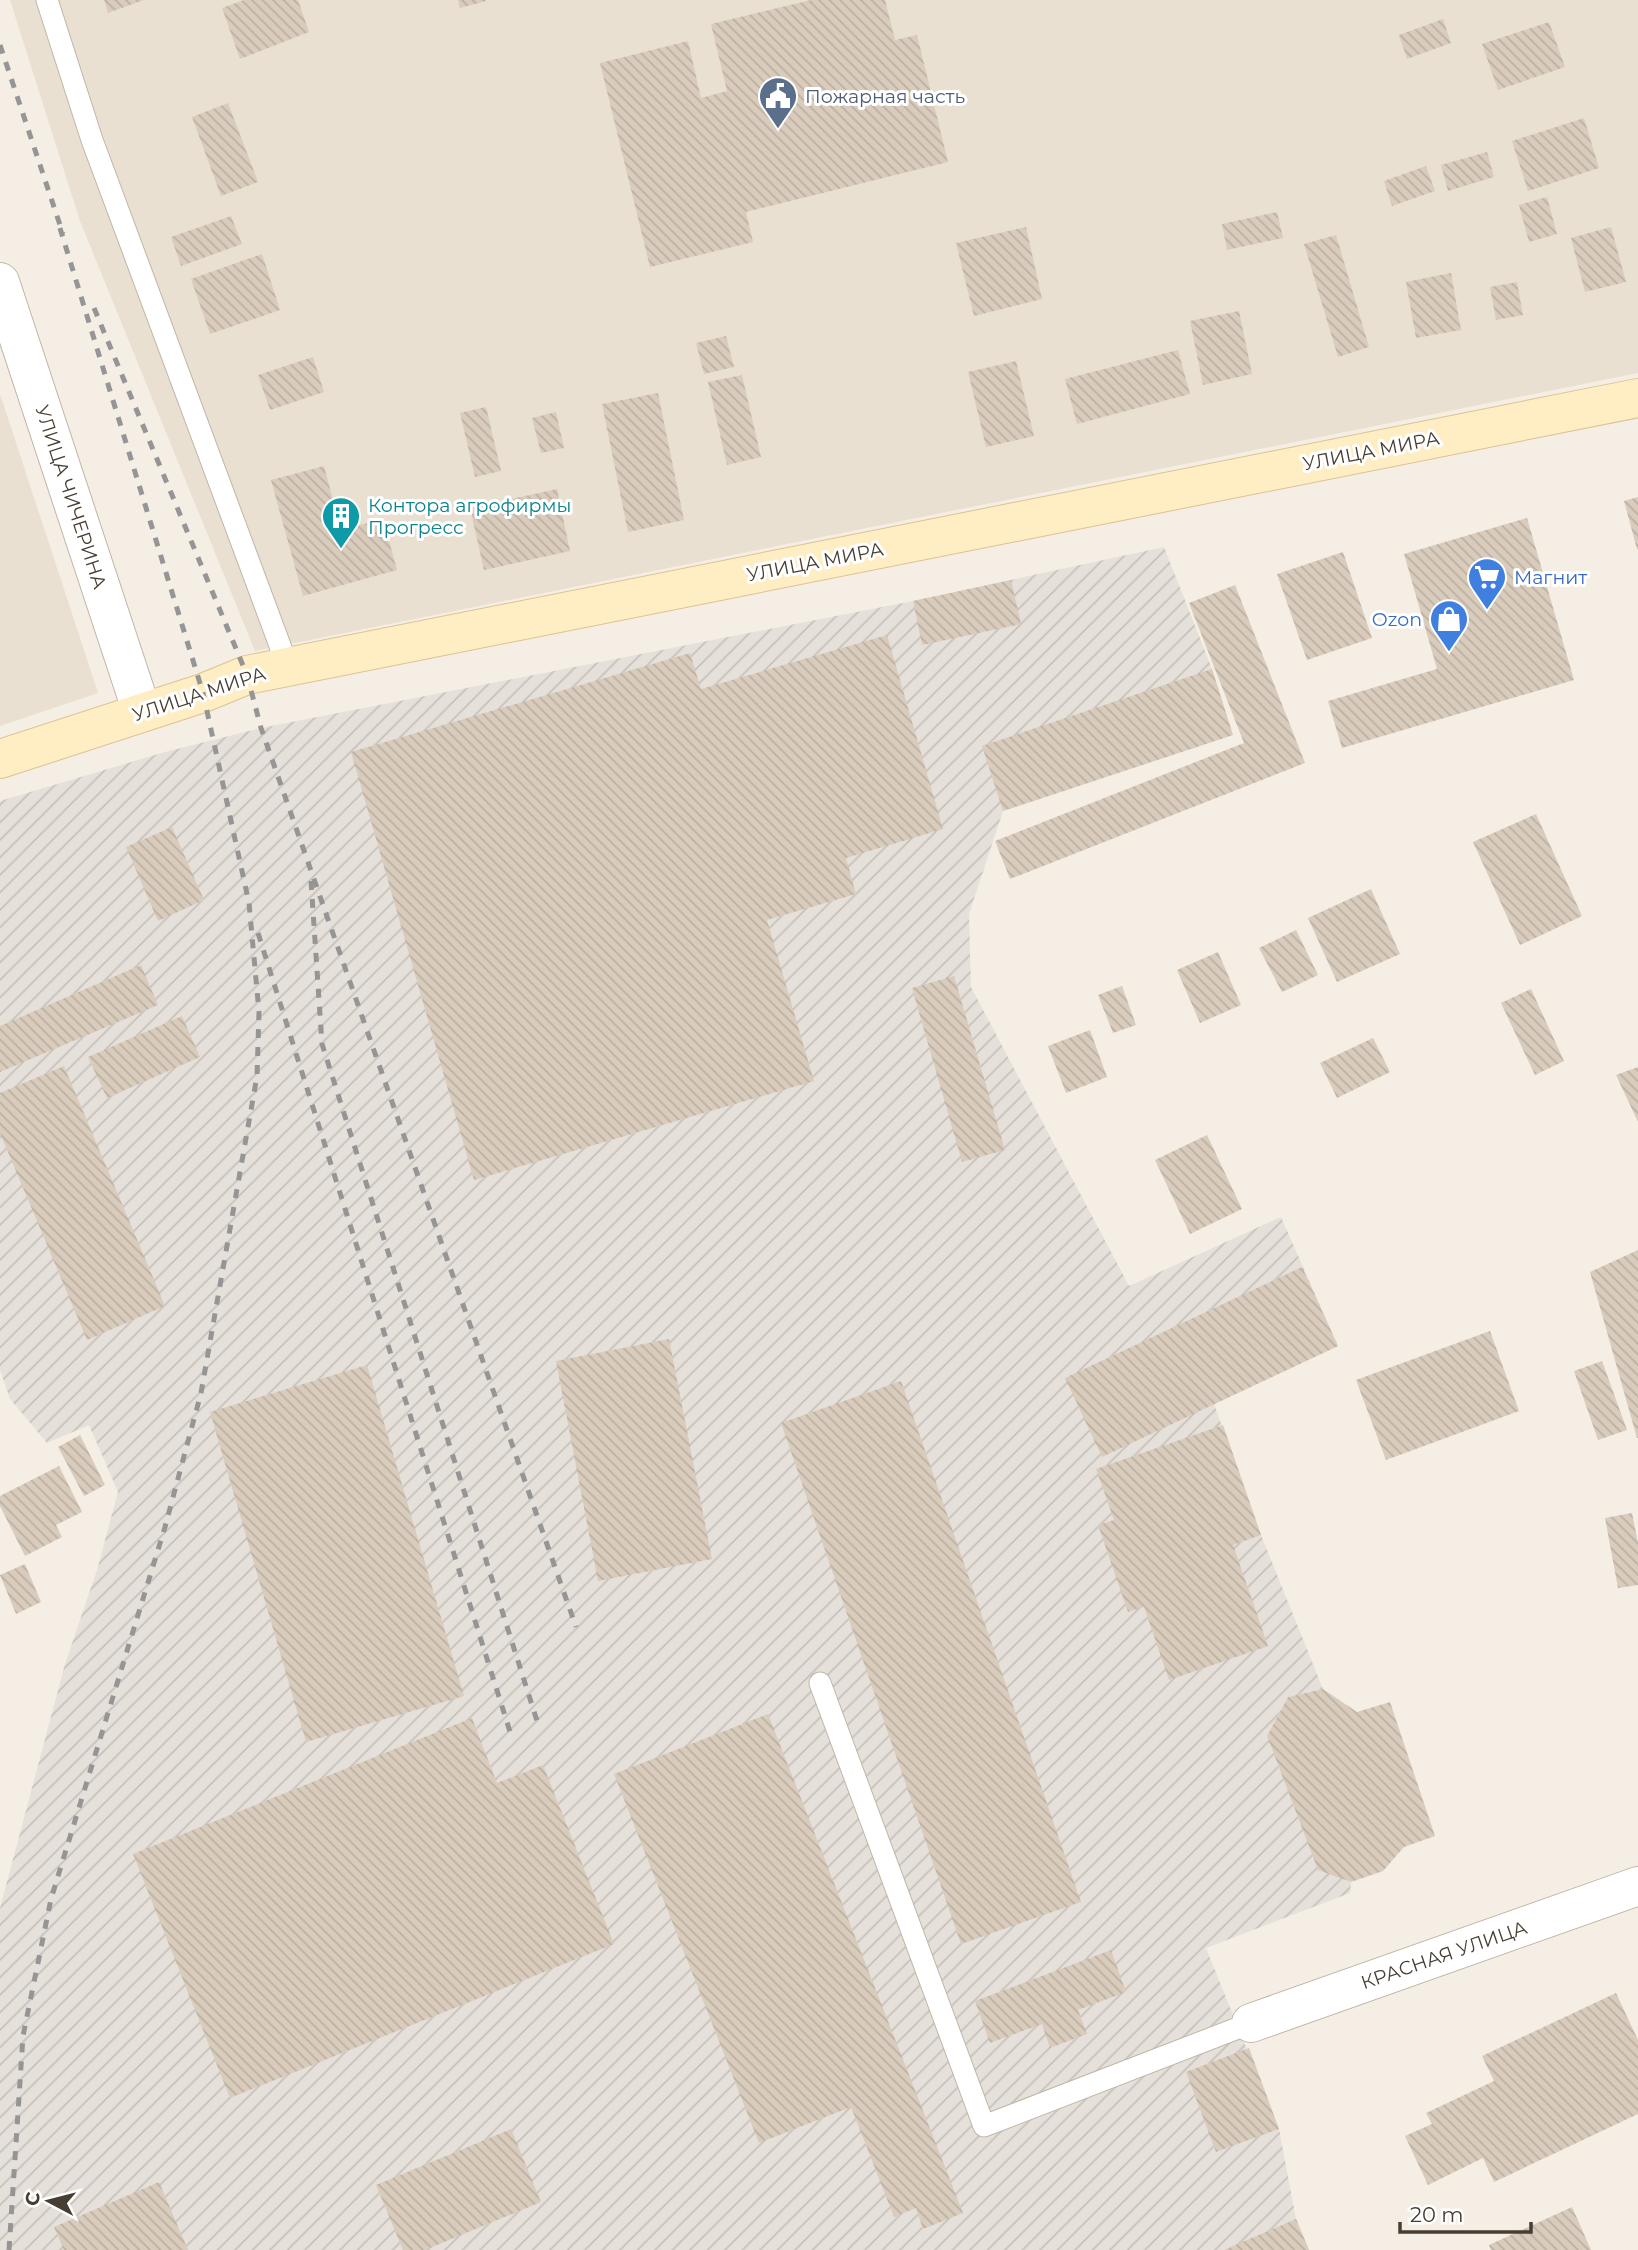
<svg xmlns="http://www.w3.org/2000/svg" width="1638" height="2250" font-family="Montserrat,sans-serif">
<defs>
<pattern id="industrial-furrows" width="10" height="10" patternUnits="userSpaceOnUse" patternTransform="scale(1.75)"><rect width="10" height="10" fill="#e6e0da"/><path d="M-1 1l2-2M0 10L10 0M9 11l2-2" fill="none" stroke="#c7c1bc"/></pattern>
<pattern id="building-back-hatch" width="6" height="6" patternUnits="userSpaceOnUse" patternTransform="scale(1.75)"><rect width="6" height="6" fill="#daccbc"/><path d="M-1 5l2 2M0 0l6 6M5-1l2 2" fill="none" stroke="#bcb0a2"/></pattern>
</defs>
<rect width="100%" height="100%" fill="#f4eee4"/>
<g fill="#e9e0d2">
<polygon points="10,0 1638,0 1638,373 255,651 80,221"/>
<polygon points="0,394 98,693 0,726"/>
</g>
<polygon fill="url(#industrial-furrows)" points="1164,547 1212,669 1233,735 1003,811 969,914 971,987 1129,1286 1281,1217 1338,1346 1214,1404 1261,1535 1323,1689 1288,1697 1267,1736 1318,1869 1351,1882 1350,1893 1206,1948 1279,2129 1296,2219 1309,2250 0,2250 0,1908 65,1664 97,1570 118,1492 89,1425 47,1443 10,1399 0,1370 0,801 165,752 261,728 913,601"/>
<g fill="url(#building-back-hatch)">
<polygon points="104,0 144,0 108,13"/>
<polygon points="244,0 298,0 309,32 240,59 222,8"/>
<polygon points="458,0 486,0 486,1 460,8"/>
<polygon points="811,0 885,0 895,40 917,35 948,162 746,212 753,242 650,267 600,63 688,41 701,98 727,91 711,24"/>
<polygon points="1443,19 1451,43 1407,59 1399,35"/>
<polygon points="1549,22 1565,67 1498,90 1482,44"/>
<polygon points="228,103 258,182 221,196 192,117"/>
<polygon points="1584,118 1599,168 1528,191 1512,141"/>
<polygon points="1487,152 1494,177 1448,191 1441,165"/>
<polygon points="1426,166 1435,191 1392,206 1384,181"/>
<polygon points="1547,197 1557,234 1529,242 1519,205"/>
<polygon points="1277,212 1283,238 1227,250 1222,224"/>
<polygon points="231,216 242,244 181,266 171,237"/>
<polygon points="1026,227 1042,299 974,316 956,243"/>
<polygon points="1611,227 1626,282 1585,292 1571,238"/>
<polygon points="1336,235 1369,347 1338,357 1304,244"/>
<polygon points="262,254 280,310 210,334 191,279"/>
<polygon points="1451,273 1461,330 1416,338 1406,282"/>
<polygon points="1517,282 1523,315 1496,320 1490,287"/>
<polygon points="1239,311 1252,374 1203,385 1190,321"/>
<polygon points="726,336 734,367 704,374 696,343"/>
<polygon points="1178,350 1190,394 1077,424 1065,379"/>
<polygon points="313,357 324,392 270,410 258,375"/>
<polygon points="1016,361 1034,436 986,447 968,372"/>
<polygon points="742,375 761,457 727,465 708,382"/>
<polygon points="658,393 684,520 628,532 602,404"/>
<polygon points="486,407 501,471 475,477 460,413"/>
<polygon points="556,412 564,448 541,453 532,418"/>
<polygon points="324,466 341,530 383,519 397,570 303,596 271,480"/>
<polygon points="557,489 570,551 484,570 470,508"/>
<polygon points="1638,497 1638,549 1637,549 1624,501"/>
<polygon points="1527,518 1574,680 1342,748 1328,701 1437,669 1404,554"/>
<polygon points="1343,552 1372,638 1307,660 1277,574"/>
<polygon points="1011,580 1021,624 922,645 913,601"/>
<polygon points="1235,585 1305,763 1010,879 995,841 1244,743 1189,603"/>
<polygon points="887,635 943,829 846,858 856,894 767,920 814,1081 474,1180 351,752 690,653 701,689"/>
<polygon points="1212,669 1233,735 1003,811 982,746"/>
<polygon points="1536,814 1582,916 1520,945 1473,842"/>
<polygon points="172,827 204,900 158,921 126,847"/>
<polygon points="1371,889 1400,954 1337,982 1308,918"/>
<polygon points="1296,930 1318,975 1282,992 1259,948"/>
<polygon points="1218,952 1241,1005 1200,1023 1177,970"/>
<polygon points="141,965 158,1005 0,1072 0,1026"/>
<polygon points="954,976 1005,1150 962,1162 912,988"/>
<polygon points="1122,986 1136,1025 1113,1033 1098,995"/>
<polygon points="1531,989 1564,1061 1535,1075 1501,1003"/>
<polygon points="182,1016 200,1057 107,1098 88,1057"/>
<polygon points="1090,1030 1107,1077 1066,1093 1048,1046"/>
<polygon points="1373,1038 1390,1072 1337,1098 1320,1063"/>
<polygon points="64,1066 165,1306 87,1340 0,1133 0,1093"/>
<polygon points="1638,1067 1638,1122 1616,1075"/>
<polygon points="1207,1135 1242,1209 1190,1234 1155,1160"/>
<polygon points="1638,1250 1638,1438 1637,1438 1590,1272"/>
<polygon points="1302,1267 1338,1346 1102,1457 1065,1378"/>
<polygon points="1490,1331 1519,1411 1386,1460 1356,1380"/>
<polygon points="669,1339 712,1559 598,1581 556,1361"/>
<polygon points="1602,1361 1627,1430 1598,1440 1574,1371"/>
<polygon points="367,1365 464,1696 306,1742 210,1412"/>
<polygon points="901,1381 1081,1902 961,1944 781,1423"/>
<polygon points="1223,1425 1261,1535 1233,1545 1268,1646 1169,1680 1144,1607 1128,1612 1098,1525 1114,1520 1096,1469"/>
<polygon points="80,1435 105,1485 84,1496 58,1447"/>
<polygon points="59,1466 82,1512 56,1525 62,1537 25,1556 0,1506 0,1496"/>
<polygon points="1632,1513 1638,1543 1638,1585 1618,1588 1605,1518"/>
<polygon points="25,1564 41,1602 16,1614 0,1575"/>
<polygon points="1323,1689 1357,1712 1390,1702 1435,1836 1404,1847 1383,1871 1351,1882 1318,1870 1267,1736 1288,1697"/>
<polygon points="768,1714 963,2213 923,2229 916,2208 894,2217 851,2107 759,2143 614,1774"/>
<polygon points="472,1718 497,1783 543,1765 614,1944 230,2098 133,1854"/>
<polygon points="1111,1950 1126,1992 1078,2010 1087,2034 1050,2048 1042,2024 990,2043 975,2001"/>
<polygon points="1616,1993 1638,2040 1638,2114 1494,2182 1483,2158 1428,2185 1405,2136 1432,2124 1426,2113 1494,2081 1482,2056"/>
<polygon points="1249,2048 1279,2129 1216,2152 1186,2072"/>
<polygon points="511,2129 541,2202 425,2250 403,2250 376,2185"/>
<polygon points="159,2182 188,2250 64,2250 54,2227"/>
<polygon points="1572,2207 1591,2250 1491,2250 1489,2245"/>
<polygon points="1296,2219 1309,2250 1224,2250"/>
</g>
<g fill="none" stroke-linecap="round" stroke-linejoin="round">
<defs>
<g id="lane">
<polyline points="47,0 92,140 288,667"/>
<polyline points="820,1683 984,2126 1251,2023"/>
</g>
<g id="street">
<polyline points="0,282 142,712"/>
<polyline points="1251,2023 1638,1886"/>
</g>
<polyline id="secondary" points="0,759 203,693 247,675 1638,398"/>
</defs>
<use href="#lane" stroke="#c1b6a6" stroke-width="23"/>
<use href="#street" stroke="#c1b6a6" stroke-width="40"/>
<use href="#secondary" stroke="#dcc391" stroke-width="40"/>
<use href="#lane" stroke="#fff" stroke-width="21"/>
<use href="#street" stroke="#fff" stroke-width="38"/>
<use href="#secondary" stroke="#ffedc4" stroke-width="38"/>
<g stroke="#959595" stroke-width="5" stroke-dasharray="9 9" stroke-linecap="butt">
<polyline points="0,45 63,234"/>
<polyline points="94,308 247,675 261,728 576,1627"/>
<polyline points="311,881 322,1044 538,1724"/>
<polyline points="258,933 512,1738"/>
<polyline points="9,2250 23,2036 51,1899 165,1527 201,1393 257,1076 259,1012 249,903 203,693 59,225"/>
</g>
</g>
<defs>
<symbol id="civic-pin" viewBox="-11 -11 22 30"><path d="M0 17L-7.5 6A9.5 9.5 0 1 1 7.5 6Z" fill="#5c6f8a" stroke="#fff"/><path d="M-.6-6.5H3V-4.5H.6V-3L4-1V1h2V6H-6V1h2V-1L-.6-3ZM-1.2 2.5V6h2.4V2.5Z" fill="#fff"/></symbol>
<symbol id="building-pin" viewBox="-11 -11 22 30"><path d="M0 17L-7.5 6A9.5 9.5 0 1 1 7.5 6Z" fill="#0f9aa8" stroke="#fff"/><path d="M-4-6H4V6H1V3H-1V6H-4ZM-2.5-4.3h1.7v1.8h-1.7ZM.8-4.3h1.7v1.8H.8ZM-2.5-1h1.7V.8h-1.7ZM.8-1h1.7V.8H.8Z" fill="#fff"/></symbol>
<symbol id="supermarket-pin" viewBox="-11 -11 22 30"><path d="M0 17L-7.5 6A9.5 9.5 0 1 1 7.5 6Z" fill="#3f7fe0" stroke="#fff"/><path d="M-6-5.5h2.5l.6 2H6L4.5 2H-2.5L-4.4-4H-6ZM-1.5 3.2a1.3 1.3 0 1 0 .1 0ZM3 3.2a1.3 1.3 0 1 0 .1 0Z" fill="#fff"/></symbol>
<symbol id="shop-pin" viewBox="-11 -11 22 30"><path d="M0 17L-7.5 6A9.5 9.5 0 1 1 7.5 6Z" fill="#3f7fe0" stroke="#fff"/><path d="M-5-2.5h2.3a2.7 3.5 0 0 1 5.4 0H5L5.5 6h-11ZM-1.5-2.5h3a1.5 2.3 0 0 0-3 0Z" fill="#fff"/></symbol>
</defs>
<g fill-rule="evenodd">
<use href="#civic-pin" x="756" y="74" width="44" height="60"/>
<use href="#building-pin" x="319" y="494" width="44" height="60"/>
<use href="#supermarket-pin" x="1465" y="555" width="44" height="60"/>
<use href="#shop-pin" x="1427" y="597" width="44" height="60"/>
</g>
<g text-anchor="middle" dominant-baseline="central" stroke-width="6" stroke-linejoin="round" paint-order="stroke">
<g font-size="19" fill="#4e5e75" stroke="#fff" text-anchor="start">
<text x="805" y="96">Пожарная часть</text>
</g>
<g font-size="19" fill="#473e33" stroke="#fff">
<text transform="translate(1371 451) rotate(-11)">УЛИЦА МИРА</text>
<text transform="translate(71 497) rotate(72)">УЛИЦА ЧИЧЕРИНА</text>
<text transform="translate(815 562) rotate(-11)">УЛИЦА МИРА</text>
<text transform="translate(199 694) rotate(-18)">УЛИЦА МИРА</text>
<text transform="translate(1444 1955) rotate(-19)">КРАСНАЯ УЛИЦА</text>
</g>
<g font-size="19" fill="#0d838f" stroke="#fff" text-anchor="start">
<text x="368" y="505">Контора агрофирмы<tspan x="368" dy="22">Прогресс</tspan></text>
</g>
<g font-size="19" fill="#366cbe" stroke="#fff" text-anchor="start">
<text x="1514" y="577">Магнит</text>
<text x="1422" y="619" text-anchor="end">Ozon</text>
</g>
</g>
<g transform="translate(49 2201) rotate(277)" stroke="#ffffff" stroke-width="5" paint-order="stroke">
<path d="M0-5L12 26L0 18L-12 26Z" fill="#473e33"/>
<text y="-10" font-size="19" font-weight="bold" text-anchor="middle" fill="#473e33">С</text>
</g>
<path d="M1400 2222v10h131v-10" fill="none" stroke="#473e33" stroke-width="3.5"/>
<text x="1410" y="2222" font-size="21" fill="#473e33" stroke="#ffffff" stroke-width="5" paint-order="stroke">20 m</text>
</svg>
